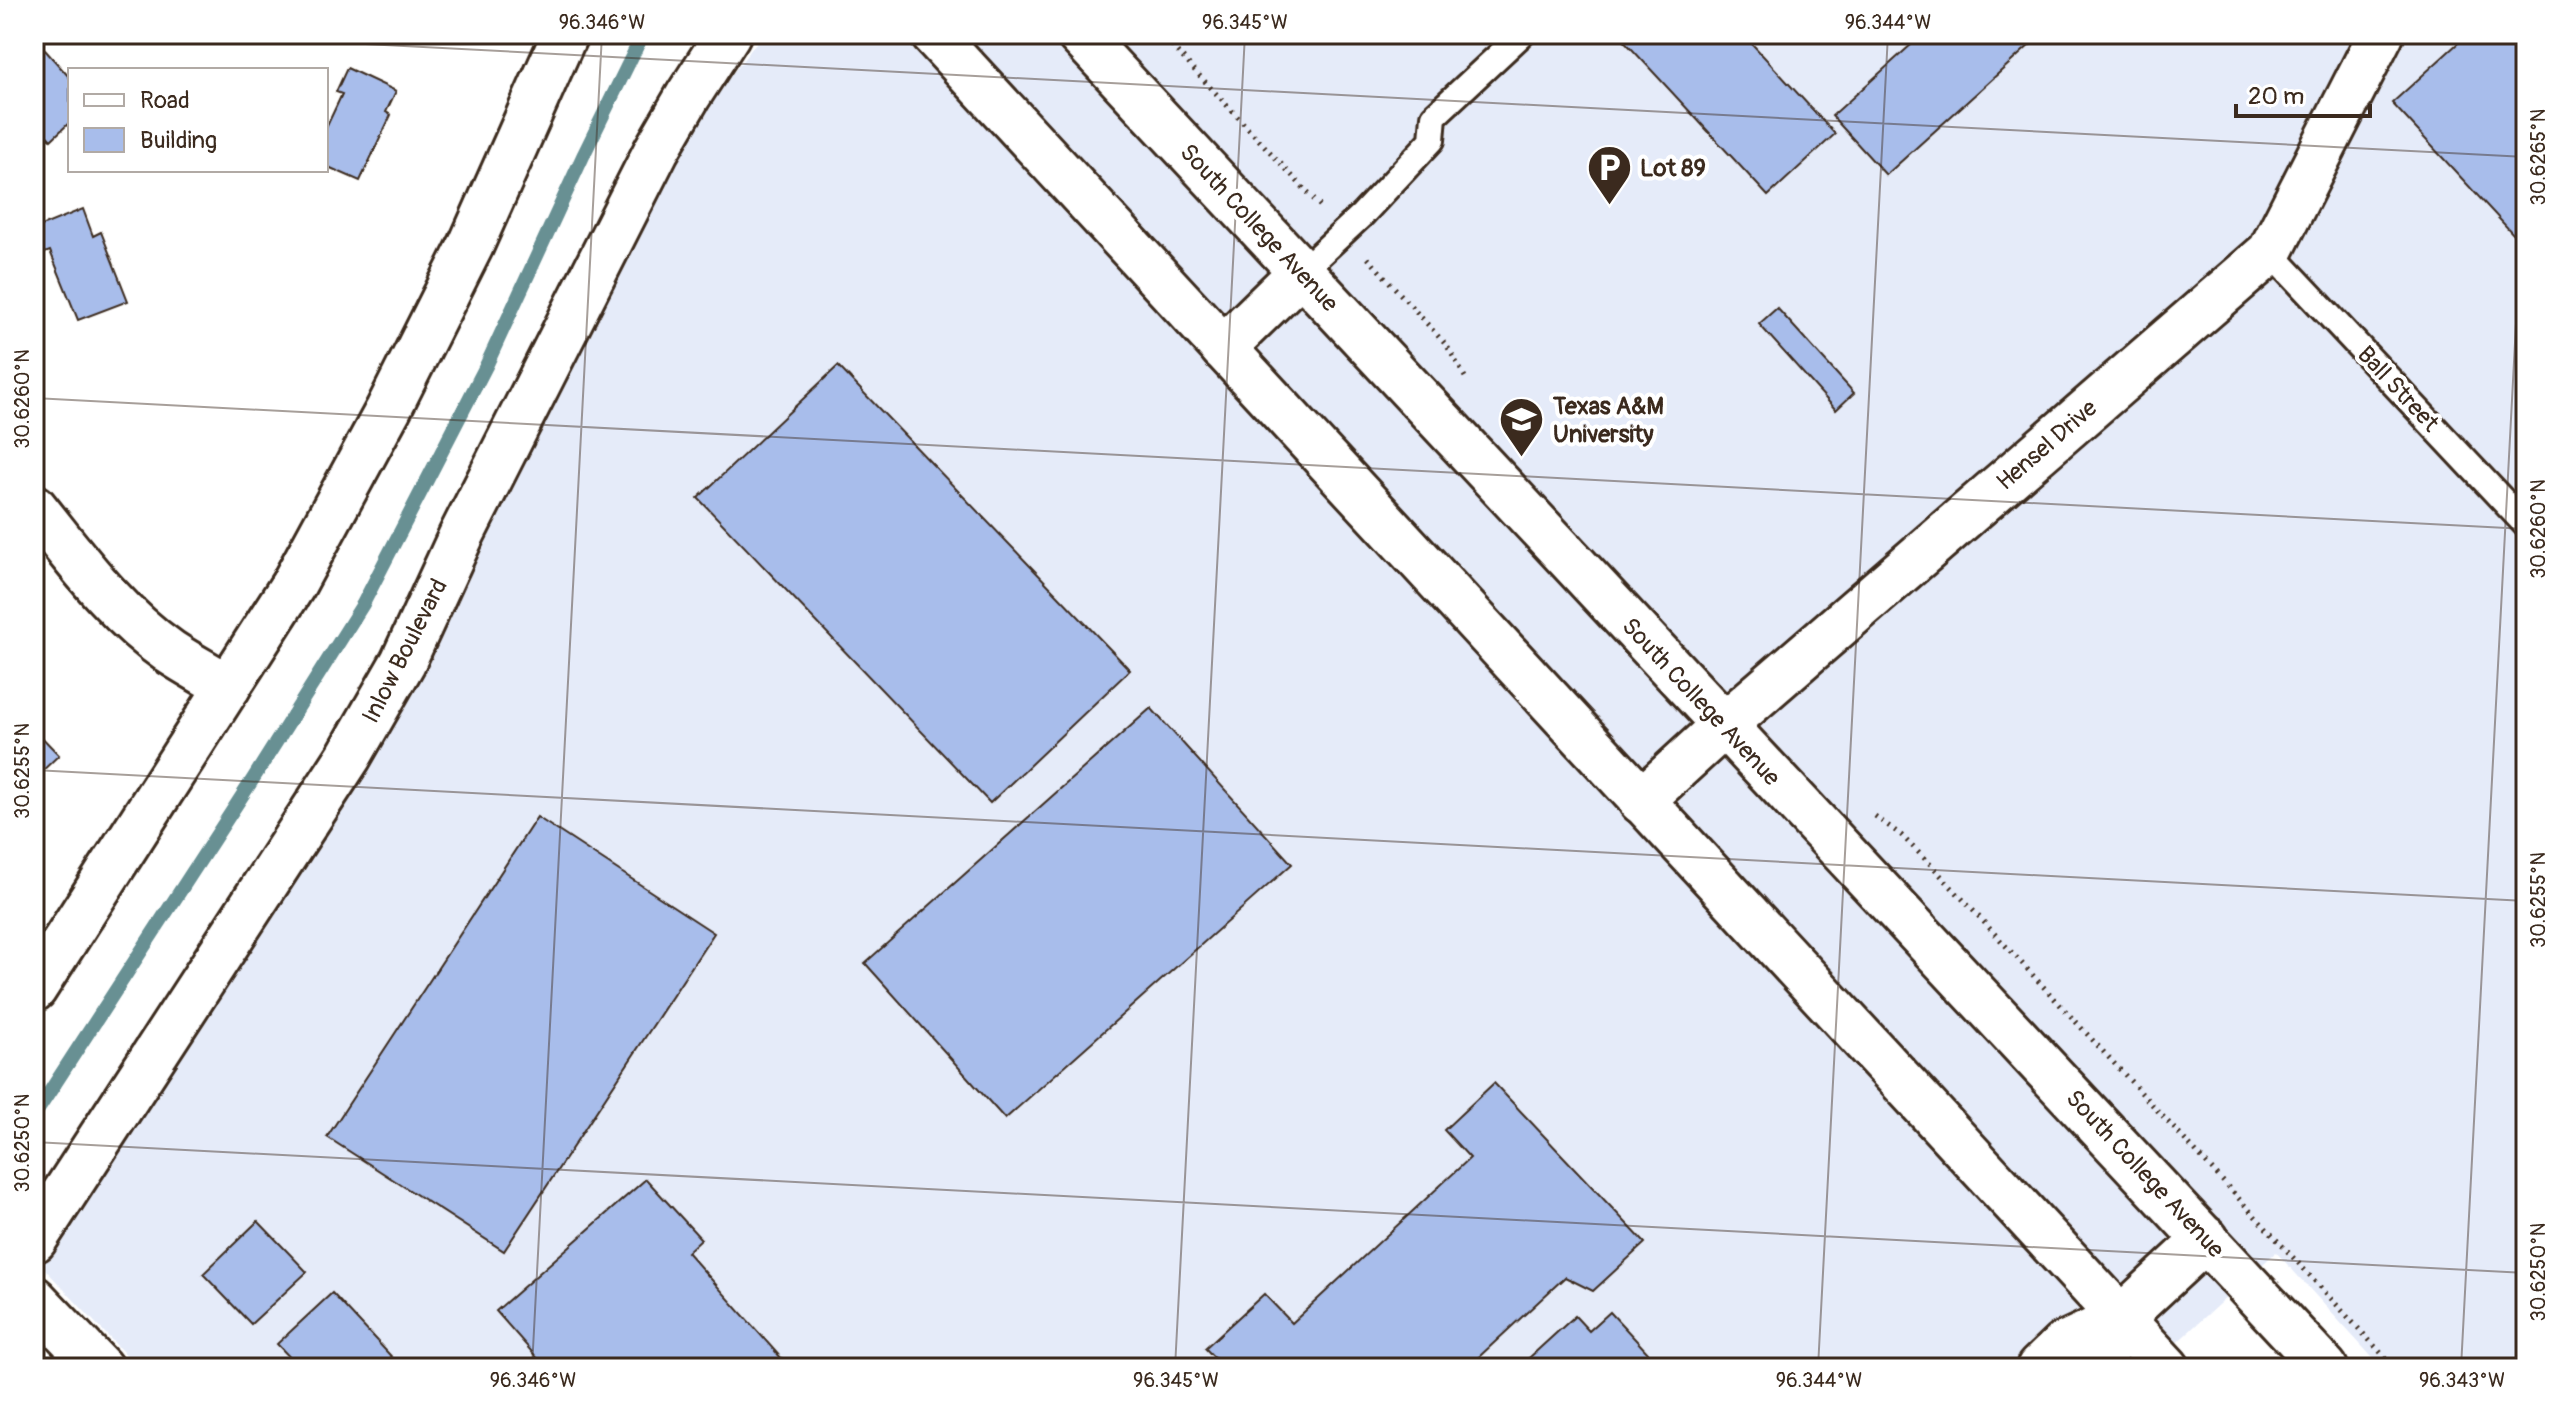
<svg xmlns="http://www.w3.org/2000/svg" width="2560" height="1402" font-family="Pangolin,sans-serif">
<rect width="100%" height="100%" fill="#fff"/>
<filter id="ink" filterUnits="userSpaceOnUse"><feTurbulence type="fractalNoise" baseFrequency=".0125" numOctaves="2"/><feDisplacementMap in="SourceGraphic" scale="16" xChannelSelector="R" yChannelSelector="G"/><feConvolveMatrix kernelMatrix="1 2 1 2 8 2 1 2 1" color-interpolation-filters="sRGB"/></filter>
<g filter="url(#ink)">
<polygon fill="#e5ebf9" points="763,34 2526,34 2526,1368 2382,1368 2276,1252 2149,1368 138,1368 42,1266 341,798 697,120"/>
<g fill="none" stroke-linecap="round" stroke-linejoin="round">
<polyline stroke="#679093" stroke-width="14" points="34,1116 253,779 363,604 486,366 584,154 643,34"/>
</g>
<g fill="#a8bdeb" stroke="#3b2a1e" stroke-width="2">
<polygon points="1618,34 1743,34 1835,134 1768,196"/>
<polygon points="1923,34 2042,34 1886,175 1832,116"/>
<polygon points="2468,34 2526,34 2526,248 2392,103"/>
<polygon points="45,50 70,78 70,122 51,140 34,121 34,60"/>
<polygon points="347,68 396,91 386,112 391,115 360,181 326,166 326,128 342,94 336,92"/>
<polygon points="83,209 93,236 101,232 128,301 78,320 50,251 42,254 34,229"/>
<polygon points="1777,308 1854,393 1836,410 1759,324"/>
<polygon points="838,366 1130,670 990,803 698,498"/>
<polygon points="1151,708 1292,864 1005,1119 865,963"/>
<polygon points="34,729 59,755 37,776 41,780 34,787"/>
<polygon points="537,817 714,933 504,1251 327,1137"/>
<polygon points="1494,1083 1645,1243 1593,1291 1565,1277 1467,1368 1224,1368 1205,1348 1264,1294 1292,1323 1470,1158 1444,1130"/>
<polygon points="646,1179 701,1239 687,1252 790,1368 546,1368 496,1311"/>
<polygon points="258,1221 307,1272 251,1324 203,1274"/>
<polygon points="332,1293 402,1368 300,1368 277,1344"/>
<polygon points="1610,1312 1662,1368 1518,1368 1575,1316 1589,1331"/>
</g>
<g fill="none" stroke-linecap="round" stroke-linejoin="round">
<defs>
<g id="lane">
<polyline points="2270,252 2526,525"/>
<polyline points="1301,272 1362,215 1432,140 1434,116 1522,34"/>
</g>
<g id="street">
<path d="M34 507C75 558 115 614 170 652 188 664 209 675 228 687"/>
<polyline points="1641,801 1723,726 2270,252 2381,34"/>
<polyline points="34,989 293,585 388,410 471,245 565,34"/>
<polyline points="34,1240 349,756 403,662 461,536 656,151 688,96 728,34"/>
<polyline points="34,1299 100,1368"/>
<polyline points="2039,1368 2063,1345 2121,1318 2206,1239"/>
<polyline points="2099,1368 2121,1318"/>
</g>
<g id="secondary">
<polyline points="933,34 2167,1368"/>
<polyline points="1079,34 2325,1368"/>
<polyline points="1223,348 1301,272"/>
</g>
</defs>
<use href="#lane" stroke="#3b2a1e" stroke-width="30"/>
<use href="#street" stroke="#3b2a1e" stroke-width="50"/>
<use href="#secondary" stroke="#3b2a1e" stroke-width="50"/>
<g stroke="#3b2a1e" stroke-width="5" stroke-dasharray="2 6" stroke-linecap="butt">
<polyline points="1161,34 1321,207"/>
<polyline points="1368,258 1447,346 1465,377"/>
<polyline points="1875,816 1901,835 1934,868 2395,1368"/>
</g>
<use href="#lane" stroke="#fff" stroke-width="24"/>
<use href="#street" stroke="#fff" stroke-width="44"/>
<use href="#secondary" stroke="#fff" stroke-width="44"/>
</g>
</g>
<path fill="none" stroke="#3b2a1e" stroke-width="2" stroke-opacity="0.45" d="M173 34 2526 157M34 398 2526 529M34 770 2526 901M34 1142 2526 1273M532 1368 602 34M1175 1368 1245 34M1818 1368 1888 34M2461 1368 2526 134"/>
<defs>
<symbol id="parking-pin" viewBox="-11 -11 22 30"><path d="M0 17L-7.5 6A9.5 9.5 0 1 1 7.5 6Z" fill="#3b2a1e" stroke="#fff"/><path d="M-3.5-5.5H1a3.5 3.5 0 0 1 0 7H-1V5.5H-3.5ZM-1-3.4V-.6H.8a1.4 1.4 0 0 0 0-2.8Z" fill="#fff"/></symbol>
<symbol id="university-pin" viewBox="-11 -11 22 30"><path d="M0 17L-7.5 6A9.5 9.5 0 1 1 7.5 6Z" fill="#3b2a1e" stroke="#fff"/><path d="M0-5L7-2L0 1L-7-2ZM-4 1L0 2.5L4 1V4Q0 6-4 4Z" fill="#fff"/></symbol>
</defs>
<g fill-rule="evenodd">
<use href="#parking-pin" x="1584" y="142" width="51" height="69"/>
<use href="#university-pin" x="1496" y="394" width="51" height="69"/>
</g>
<g text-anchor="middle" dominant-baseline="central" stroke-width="8" stroke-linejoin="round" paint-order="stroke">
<g font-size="24" font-weight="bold" fill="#3b2a1e" stroke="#fff" text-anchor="start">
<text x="1640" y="168">Lot 89</text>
<text x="1553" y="406">Texas A&amp;M<tspan x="1553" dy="28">University</tspan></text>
</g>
<g font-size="24" fill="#3b2a1e" stroke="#fff">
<text transform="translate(1259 228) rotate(47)">South College Avenue</text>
<text transform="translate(2398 389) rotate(47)">Ball Street</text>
<text transform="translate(2047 445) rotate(-41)">Hensel Drive</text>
<text transform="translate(405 651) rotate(-63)">Inlow Boulevard</text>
<text transform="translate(1701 702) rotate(47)">South College Avenue</text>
<text transform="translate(2145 1174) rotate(47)">South College Avenue</text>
</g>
</g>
<rect width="2560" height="1402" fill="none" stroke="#fff" stroke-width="88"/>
<rect x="68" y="68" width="260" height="104" fill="#ffffff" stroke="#b1aaa5" stroke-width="2"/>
<rect x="84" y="94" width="40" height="12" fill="#ffffff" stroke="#b1aaa5" stroke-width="2"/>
<text x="140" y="108" font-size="24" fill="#3b2a1e">Road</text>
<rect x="84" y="128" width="40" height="24" fill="#a8bdeb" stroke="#b1aaa5" stroke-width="2"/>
<text x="140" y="148" font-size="24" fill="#3b2a1e">Building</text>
<path d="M2236 104v12h134v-12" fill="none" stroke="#3b2a1e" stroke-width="4"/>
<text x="2248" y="104" font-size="24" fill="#3b2a1e" stroke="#ffffff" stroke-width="6" paint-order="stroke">20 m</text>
<rect x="44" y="44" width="2472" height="1314" fill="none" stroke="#3b2a1e" stroke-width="3"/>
<g font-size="20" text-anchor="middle" fill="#3b2a1e">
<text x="602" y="29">96.346°W</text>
<text x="1245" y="29">96.345°W</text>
<text x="1888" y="29">96.344°W</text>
<text transform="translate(2538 157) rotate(-90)" y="7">30.6265°N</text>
<text transform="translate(22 399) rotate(-90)" y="7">30.6260°N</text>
<text transform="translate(2538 529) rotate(-90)" y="7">30.6260°N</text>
<text transform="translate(22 771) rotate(-90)" y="7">30.6255°N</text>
<text transform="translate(2538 900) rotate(-90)" y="7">30.6255°N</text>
<text transform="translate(22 1143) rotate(-90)" y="7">30.6250°N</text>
<text transform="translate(2538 1272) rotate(-90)" y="7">30.6250°N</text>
<text x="533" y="1387">96.346°W</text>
<text x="1176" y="1387">96.345°W</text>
<text x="1819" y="1387">96.344°W</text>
<text x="2462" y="1387">96.343°W</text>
</g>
</svg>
